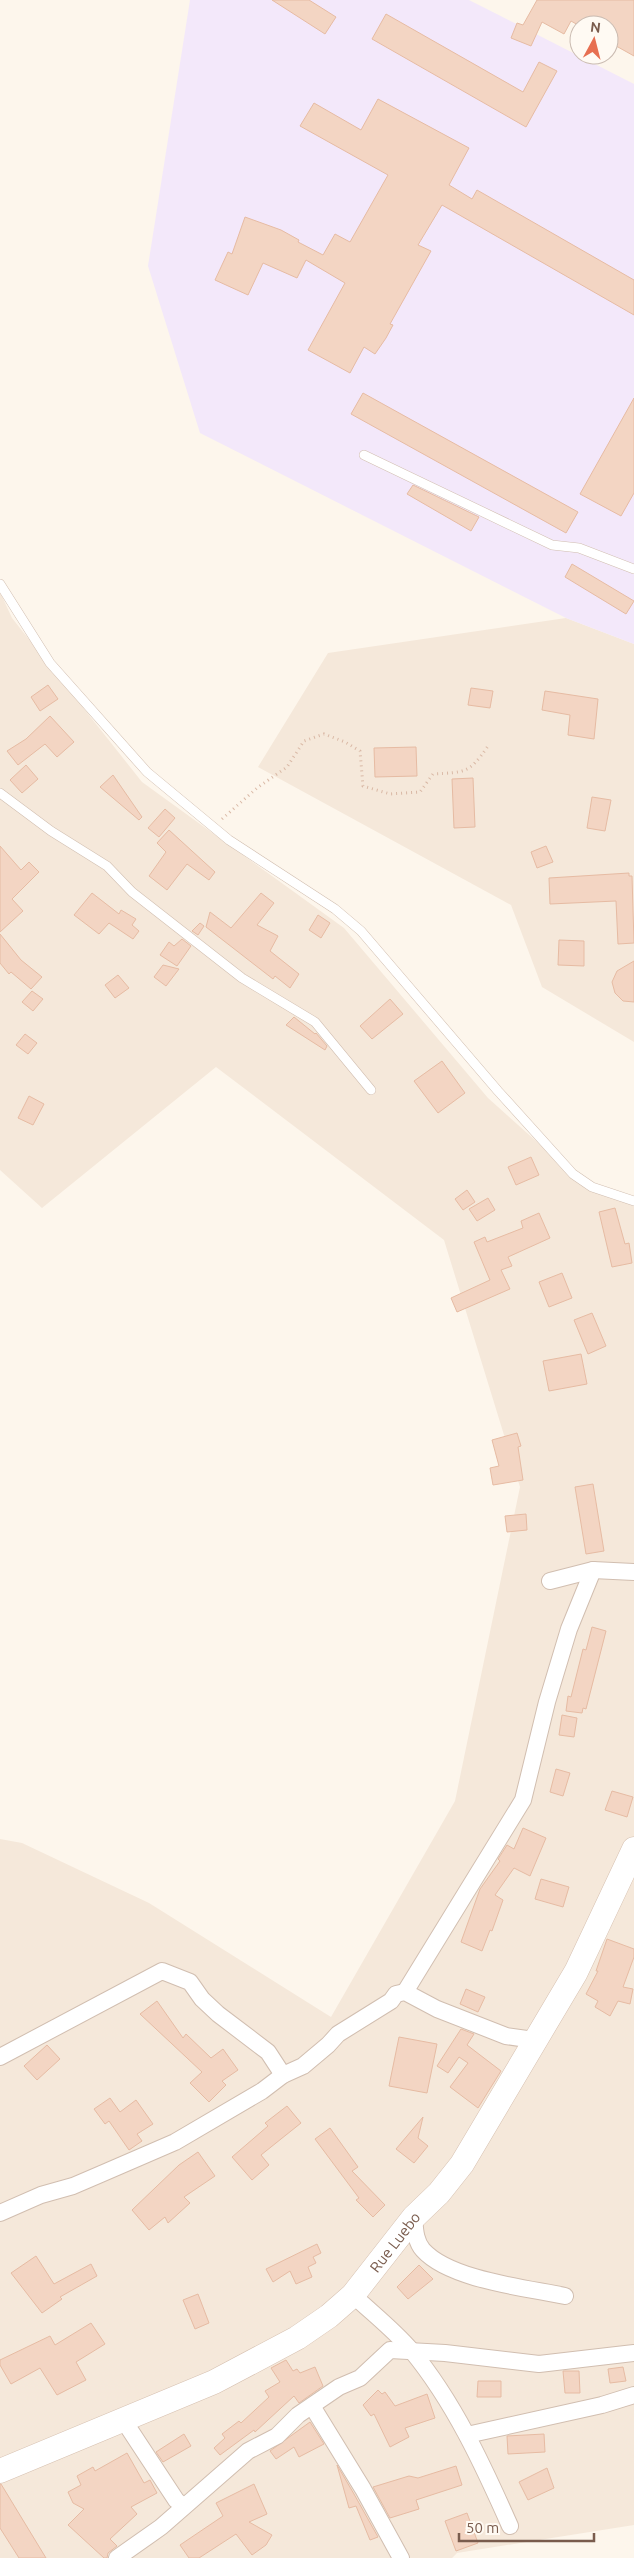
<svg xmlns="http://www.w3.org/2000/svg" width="634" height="2558" font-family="Ubuntu,sans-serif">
<rect width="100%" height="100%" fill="#fdf6ec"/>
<g fill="#f5e8da">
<polygon points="0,592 12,618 142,782 344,928 488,1098 573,1174 634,1201 634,2525 457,2553 452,2558 0,2558 0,1839 22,1843 149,1903 331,2017 455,1801 520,1487 444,1240 216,1067 42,1208 0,1170"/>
<polygon points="566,618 634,644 634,1042 542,987 511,905 258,767 328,653"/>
</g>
<polygon fill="#f3e8fa" points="190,0 469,0 634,84 634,644 566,618 200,433 148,266"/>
<g fill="#f3d5c3" stroke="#e6bba3">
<polygon points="272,0 309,0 336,17 325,34"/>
<polygon points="537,0 634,0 634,56 609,42 609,25 578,25 571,21 564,34 542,22 531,46 511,38 517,23 523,25"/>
<polygon points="386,14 523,92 539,62 557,71 526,127 372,39"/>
<polygon points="378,99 469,148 449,185 472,199 477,190 634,280 634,315 442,205 418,245 431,251 390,324 393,325 386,338 375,354 364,347 350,373 308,350 345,283 306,260 297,278 263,263 248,295 215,280 228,252 232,254 245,217 281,230 299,240 298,242 323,255 335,234 350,242 388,175 300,126 314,103 361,130"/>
<polygon points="363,393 578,512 566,533 351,414"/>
<polygon points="634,398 634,493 621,516 580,494"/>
<polygon points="413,485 479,517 471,531 407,494"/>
<polygon points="572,564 634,601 626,614 565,577"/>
<polygon points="48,685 58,699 40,711 31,697"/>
<polygon points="471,688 493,691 490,708 468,705"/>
<polygon points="545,691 598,699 594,739 568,735 570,715 542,710"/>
<polygon points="50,716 74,742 57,757 45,744 18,765 7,751 26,739"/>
<polygon points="416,747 417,776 375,777 374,748"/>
<polygon points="26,765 38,779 22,793 10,780"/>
<polygon points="113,775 142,817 139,820 100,787"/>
<polygon points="473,778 475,827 454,828 452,779"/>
<polygon points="592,797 611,800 605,831 587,828"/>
<polygon points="165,809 175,818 159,837 148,828"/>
<polygon points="169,830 215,872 209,880 187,864 167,890 149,876 166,852 157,843"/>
<polygon points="0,846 21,870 29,862 39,872 12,899 23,911 0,932"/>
<polygon points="546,846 553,862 537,868 531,852"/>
<polygon points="629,873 629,876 632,876 634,943 618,944 616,901 550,904 549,878"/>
<polygon points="92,893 119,914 121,910 136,919 132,925 139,931 133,939 109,923 99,934 74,915"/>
<polygon points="261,893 274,903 257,925 278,936 270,951 299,974 290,988 275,976 273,979 206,927 210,912 231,928"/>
<polygon points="318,915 330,923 321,938 309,930"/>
<polygon points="200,923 204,926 198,935 192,931"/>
<polygon points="0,934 21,960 42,977 31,989 11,972 9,974 0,963"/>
<polygon points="182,939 191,946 177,966 160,955 169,942 174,946"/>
<polygon points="559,940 584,941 584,966 558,965"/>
<polygon points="634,961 634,1002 623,1001 615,993 612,982 617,971"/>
<polygon points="163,965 179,969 166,986 154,977"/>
<polygon points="118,975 129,988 115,998 105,985"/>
<polygon points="32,991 43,999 33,1011 22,1002"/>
<polygon points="390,999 403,1014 372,1039 360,1026"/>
<polygon points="294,1017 315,1034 316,1033 327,1046 325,1050 286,1025"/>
<polygon points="25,1034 37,1043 28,1054 16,1045"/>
<polygon points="442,1061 465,1093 438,1113 414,1081"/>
<polygon points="29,1096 44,1104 33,1125 18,1118"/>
<polygon points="531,1157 539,1175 516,1185 508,1167"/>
<polygon points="467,1190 475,1202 463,1210 455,1199"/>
<polygon points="488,1198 495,1210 477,1221 469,1209"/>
<polygon points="615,1208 625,1244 629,1243 632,1263 612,1267 599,1212"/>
<polygon points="539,1213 550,1238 508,1257 512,1266 501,1270 510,1289 457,1312 451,1298 490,1280 474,1242 485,1237 487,1242 523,1228 521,1221"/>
<polygon points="562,1273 572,1298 549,1307 539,1282"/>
<polygon points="592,1313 606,1346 588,1354 574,1320"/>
<polygon points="581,1354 587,1384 549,1391 543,1361"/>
<polygon points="517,1433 521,1446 518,1447 523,1480 493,1485 490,1468 499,1466 492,1440"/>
<polygon points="593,1484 604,1551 586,1554 575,1487"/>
<polygon points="526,1514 527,1530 507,1532 505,1516"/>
<polygon points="592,1627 606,1631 586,1709 583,1708 582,1713 566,1711 568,1696 571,1697 583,1649 586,1650"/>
<polygon points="562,1715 577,1718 574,1737 559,1735"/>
<polygon points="556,1769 570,1773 563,1796 550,1792"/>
<polygon points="612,1791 633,1797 627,1817 605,1810"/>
<polygon points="523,1828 546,1838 530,1876 514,1868 495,1895 503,1900 492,1931 490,1930 482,1951 461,1942 480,1889 500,1861 498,1859 507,1845 514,1849"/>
<polygon points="541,1879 569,1887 563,1907 535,1899"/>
<polygon points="607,1939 634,1949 634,1957 623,1987 633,1989 630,2004 618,2001 610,2016 595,2007 598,2001 586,1994 598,1971 596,1971"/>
<polygon points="466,1989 485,1997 478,2012 460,2004"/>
<polygon points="157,2001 183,2038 186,2034 211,2058 223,2049 238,2070 222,2081 226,2085 209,2102 190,2083 202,2072 140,2014"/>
<polygon points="461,2029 474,2034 467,2045 501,2071 478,2108 450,2087 468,2063 459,2057 448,2073 437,2066"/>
<polygon points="399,2037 437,2044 427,2093 389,2086"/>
<polygon points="47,2045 60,2059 37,2080 24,2066"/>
<polygon points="110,2098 120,2112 136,2100 153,2124 137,2134 142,2141 129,2150 109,2121 105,2124 94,2109"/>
<polygon points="287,2106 301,2123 261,2155 269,2165 252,2180 232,2157 268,2126 265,2123"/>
<polygon points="423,2117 418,2138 428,2146 414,2163 396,2149"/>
<polygon points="330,2128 358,2167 352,2171 385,2205 373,2217 356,2200 359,2198 315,2139"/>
<polygon points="198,2152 215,2176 184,2197 190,2203 168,2223 165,2217 149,2230 132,2210 179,2165"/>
<polygon points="317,2244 321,2253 313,2257 316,2263 308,2267 312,2277 296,2284 290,2271 273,2282 266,2269"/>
<polygon points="36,2256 54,2284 91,2264 97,2276 60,2297 62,2299 42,2313 11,2273"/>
<polygon points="419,2265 433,2279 408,2299 397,2287"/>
<polygon points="198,2294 209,2323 195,2329 183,2300"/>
<polygon points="91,2323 105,2344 76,2362 86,2380 57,2395 40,2368 11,2384 0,2365 0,2360 50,2336 55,2345"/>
<polygon points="286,2360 293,2371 297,2369 300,2373 315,2367 323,2386 299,2403 294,2396 255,2432 254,2430 220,2455 214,2448 225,2438 222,2434 239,2421 241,2423 269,2397 265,2391 280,2382 271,2368"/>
<polygon points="623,2367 626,2381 610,2383 608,2369"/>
<polygon points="563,2371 579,2371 580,2393 565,2393"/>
<polygon points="478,2381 501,2381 501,2397 477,2397"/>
<polygon points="378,2390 382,2394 385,2392 395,2406 427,2394 435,2418 405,2428 409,2437 390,2447 374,2414 371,2416 363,2405"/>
<polygon points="310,2422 324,2444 299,2457 294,2447 276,2459 270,2451"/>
<polygon points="184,2434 191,2446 163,2462 156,2452"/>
<polygon points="544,2434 545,2452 508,2454 507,2436"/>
<polygon points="127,2453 144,2483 150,2480 157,2493 131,2507 137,2514 110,2539 117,2546 108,2553 107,2558 104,2558 68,2525 84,2509 73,2503 68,2492 81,2485 77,2476 93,2467 95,2471"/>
<polygon points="337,2465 354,2494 378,2537 370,2540 356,2506 349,2508"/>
<polygon points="456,2466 462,2485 416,2500 419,2509 390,2518 373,2487 409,2476 418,2478"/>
<polygon points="547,2468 554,2488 528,2500 519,2482"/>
<polygon points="0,2484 1,2484 46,2558 19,2558 0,2528"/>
<polygon points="254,2484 267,2514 249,2522 272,2535 266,2545 252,2555 236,2534 199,2558 189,2558 180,2545 223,2516 216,2503"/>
<polygon points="467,2513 478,2543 456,2551 445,2521"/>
</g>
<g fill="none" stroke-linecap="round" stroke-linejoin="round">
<defs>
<g id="lane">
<polyline points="364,455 552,545 579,548 634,569"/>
<polyline points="0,584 50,663 147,772 229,840 335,909 361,931 498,1091 573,1174 592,1187 634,1201"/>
<polyline points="0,793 51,831 107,866 132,892 242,978 315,1022 371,1090"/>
</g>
<g id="street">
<polyline points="550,1581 593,1570 634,1572"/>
<polyline points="405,1992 523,1800 547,1702 569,1629 593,1570"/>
<polyline points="0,2057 162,1971 190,1982 202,1999 218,2014 268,2052 283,2075"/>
<polyline points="0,2213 41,2195 73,2186 101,2174 175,2142 262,2091 283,2075 303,2066 328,2045 338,2034 391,2001 396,1994 405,1992 437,2009 506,2036 534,2040"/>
<path d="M414 2217C415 2228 415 2241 423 2250 450 2280 527 2288 565 2296"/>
<path d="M353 2295C372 2313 394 2330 411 2350 454 2402 483 2465 510 2526"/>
<polyline points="312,2406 363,2489 401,2558"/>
<polyline points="124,2421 176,2500 183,2506"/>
<polyline points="467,2435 602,2405 634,2395"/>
<polyline points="117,2558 161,2527 248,2451 277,2436 298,2415 339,2387 360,2378 390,2350 445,2353 539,2364 634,2353"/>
</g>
<g id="secondary">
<path id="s1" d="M0 2471 214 2382 297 2338 329 2316 353 2295 414 2217 439 2193 462 2164 576 1972 634 1849"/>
</g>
</defs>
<use href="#lane" stroke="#d1beb0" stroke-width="10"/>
<use href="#street" stroke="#d1beb0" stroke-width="18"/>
<use href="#secondary" stroke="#d6c0b0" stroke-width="25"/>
<path stroke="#d9b8a5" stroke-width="3" stroke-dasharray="1 4" stroke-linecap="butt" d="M222 819 257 788 287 767 304 741 324 734 345 742 360 751 363 786 390 794 420 792 433 774C465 772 469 774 488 746"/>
<use href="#lane" stroke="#fff" stroke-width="9"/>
<use href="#street" stroke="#fff" stroke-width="16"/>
<use href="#secondary" stroke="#fff" stroke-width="24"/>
</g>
<g text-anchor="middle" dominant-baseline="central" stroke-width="4.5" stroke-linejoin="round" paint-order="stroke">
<g font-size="15" fill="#7a5c4d" stroke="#fffaf3">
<text stroke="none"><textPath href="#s1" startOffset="464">Rue Luebo</textPath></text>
</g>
</g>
<g transform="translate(594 40) rotate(7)"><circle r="24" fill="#fffaf3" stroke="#cabbb1"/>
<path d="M0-4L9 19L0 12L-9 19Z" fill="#e76f51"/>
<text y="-8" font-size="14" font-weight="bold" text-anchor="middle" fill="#7a5c4d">N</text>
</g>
<path d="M459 2533v8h135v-8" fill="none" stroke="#7a5c4d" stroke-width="2.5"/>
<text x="466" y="2533" font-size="15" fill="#7a5c4d" stroke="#fffaf3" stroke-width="4" paint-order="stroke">50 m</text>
</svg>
